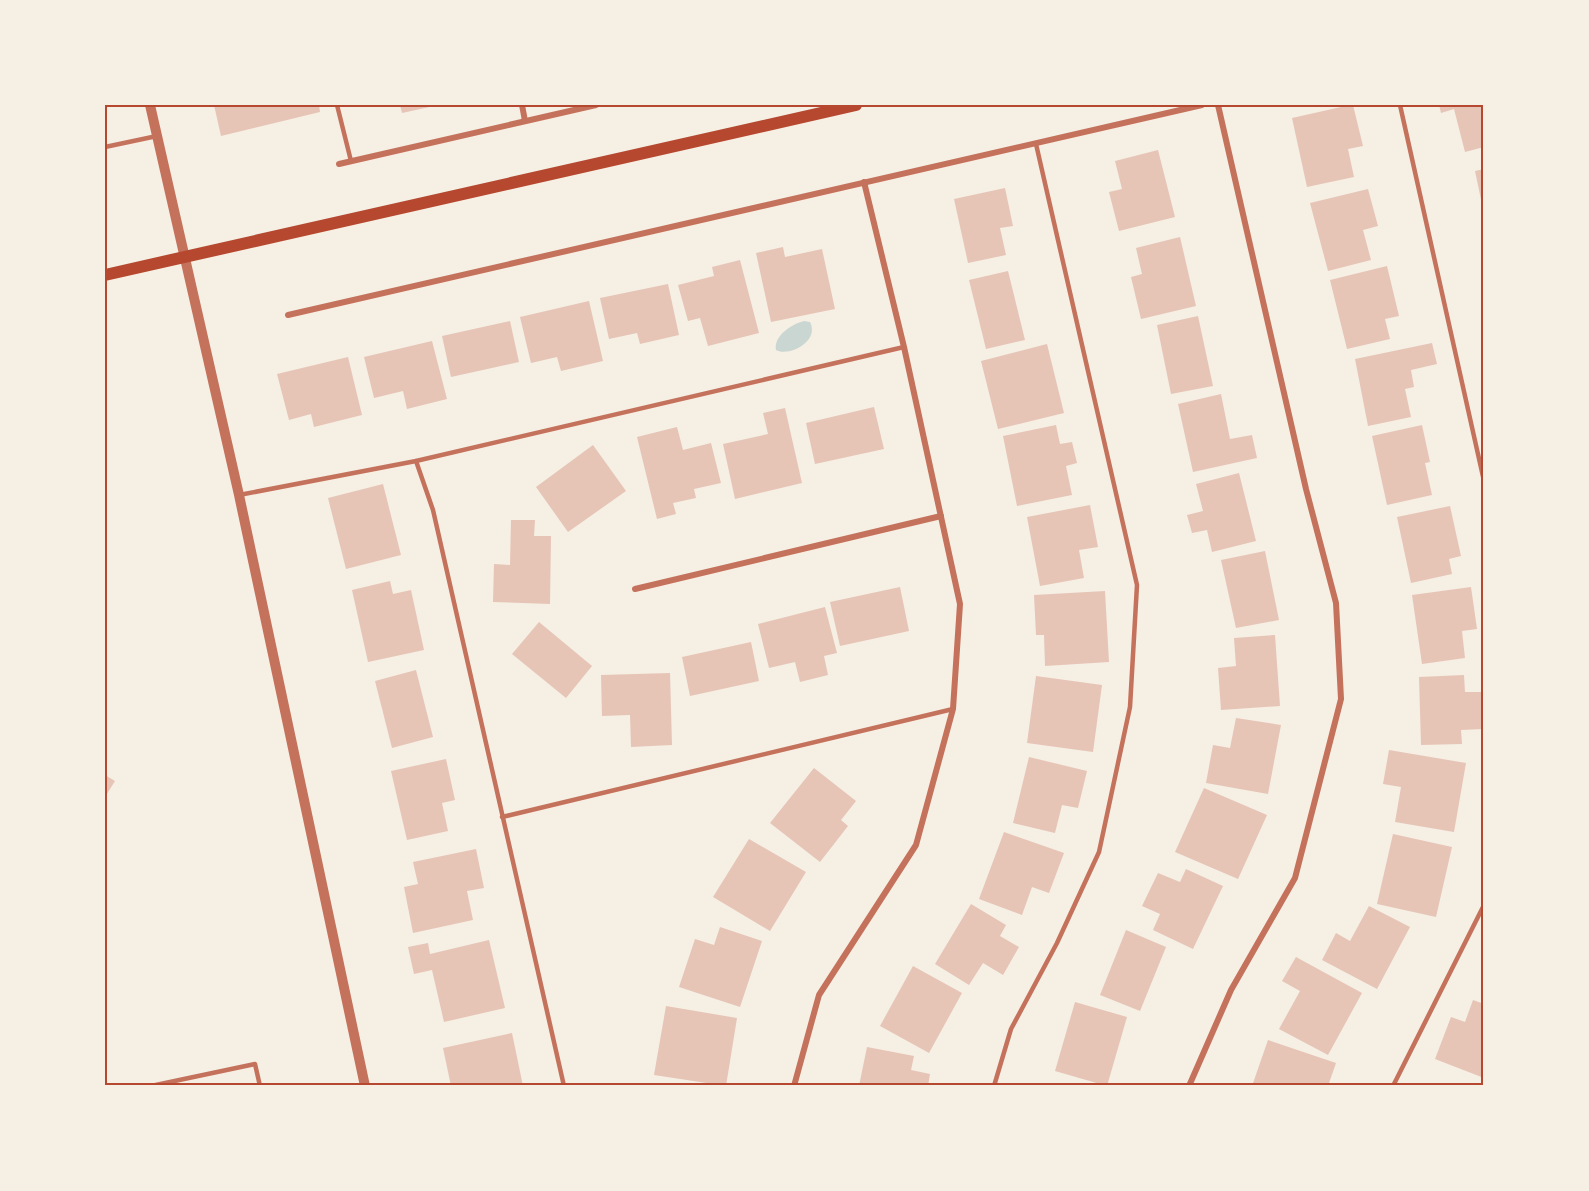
<svg xmlns="http://www.w3.org/2000/svg" width="1589" height="1191" font-family="Arial,sans-serif">
<rect width="100%" height="100%" fill="#f6efe4"/>
<path fill="#c9d6d2" d="M804 321 810 322C820 342 788 357 776 350 773 336 792 324 804 321Z"/>
<g fill="#e6c5b7">
<polygon points="214,105 319,105 320,112 221,136"/>
<polygon points="400,105 434,105 434,106 402,113"/>
<polygon points="1350,105 1353,105 1363,146 1348,149 1354,177 1307,187 1292,118"/>
<polygon points="1439,105 1484,105 1484,147 1465,152 1454,109 1441,113"/>
<polygon points="1158,150 1175,217 1119,231 1109,192 1122,189 1115,161"/>
<polygon points="1484,169 1484,209 1483,209 1475,171"/>
<polygon points="1005,188 1013,226 1000,228 1006,255 968,263 954,199"/>
<polygon points="1368,189 1378,226 1363,230 1371,260 1328,271 1310,203"/>
<polygon points="1180,237 1196,306 1141,319 1131,277 1142,274 1136,248"/>
<polygon points="783,247 785,257 822,249 835,309 771,322 756,253"/>
<polygon points="740,260 759,333 708,346 700,318 688,321 678,285 714,276 712,267"/>
<polygon points="1387,266 1399,316 1385,319 1390,339 1347,349 1330,280"/>
<polygon points="1008,271 1025,340 986,349 969,280"/>
<polygon points="668,284 679,335 640,344 637,333 609,339 600,298"/>
<polygon points="589,301 603,361 561,371 557,357 531,363 520,317"/>
<polygon points="1198,316 1213,386 1171,394 1157,325"/>
<polygon points="510,321 519,362 451,377 442,336"/>
<polygon points="432,341 447,399 407,409 403,391 374,398 364,357"/>
<polygon points="1432,343 1437,364 1411,370 1414,387 1405,389 1411,417 1368,426 1355,359"/>
<polygon points="1047,344 1064,413 998,429 981,361"/>
<polygon points="348,357 362,415 314,427 311,414 289,420 277,374"/>
<polygon points="1221,394 1230,439 1252,435 1257,458 1193,472 1178,404"/>
<polygon points="874,407 884,449 815,464 806,423"/>
<polygon points="785,408 802,483 735,499 723,444 768,434 763,413"/>
<polygon points="1056,425 1060,444 1072,442 1077,463 1066,466 1072,495 1017,506 1003,436"/>
<polygon points="1422,425 1430,462 1425,463 1432,495 1387,505 1372,436"/>
<polygon points="677,427 683,450 711,443 721,483 694,489 696,498 673,503 676,514 657,519 637,437"/>
<polygon points="593,445 626,491 568,532 536,487"/>
<polygon points="1239,473 1256,541 1212,552 1207,530 1192,533 1187,515 1203,511 1196,484"/>
<polygon points="383,484 401,555 346,569 328,498"/>
<polygon points="1090,505 1098,547 1079,550 1084,578 1040,586 1027,517"/>
<polygon points="1450,506 1461,556 1449,559 1452,574 1411,583 1397,517"/>
<polygon points="511,520 535,520 534,536 551,536 550,604 493,602 494,564 510,565"/>
<polygon points="1265,551 1279,620 1236,628 1221,560"/>
<polygon points="390,581 393,594 411,590 424,650 368,662 352,590"/>
<polygon points="900,587 909,631 840,646 830,602"/>
<polygon points="1471,587 1477,629 1462,631 1465,658 1422,664 1412,595"/>
<polygon points="1105,591 1109,662 1045,666 1044,635 1036,635 1034,595"/>
<polygon points="825,607 837,653 824,656 828,675 800,682 795,662 769,668 758,624"/>
<polygon points="539,622 592,666 566,698 512,654"/>
<polygon points="1275,635 1280,706 1221,710 1218,668 1236,666 1234,638"/>
<polygon points="751,642 759,681 690,696 682,657"/>
<polygon points="416,670 433,737 392,748 375,681"/>
<polygon points="670,673 672,745 631,747 630,715 602,716 601,675"/>
<polygon points="1464,675 1465,692 1484,692 1484,729 1461,730 1462,744 1421,745 1419,677"/>
<polygon points="1036,676 1102,685 1093,752 1027,743"/>
<polygon points="1236,718 1281,725 1268,794 1206,783 1213,745 1230,748"/>
<polygon points="1389,750 1466,763 1454,832 1395,822 1401,787 1383,784"/>
<polygon points="1029,757 1087,771 1078,808 1062,805 1055,833 1013,823"/>
<polygon points="446,759 455,800 442,803 448,831 407,840 391,771"/>
<polygon points="814,768 856,801 841,820 848,826 820,862 770,823"/>
<polygon points="105,775 115,781 105,797"/>
<polygon points="1204,788 1267,815 1238,879 1175,852"/>
<polygon points="1004,832 1064,853 1049,893 1032,887 1022,915 979,899"/>
<polygon points="1393,834 1452,847 1436,917 1377,904"/>
<polygon points="749,839 806,872 770,931 713,897"/>
<polygon points="476,849 484,888 467,891 473,920 413,933 404,887 418,884 413,862"/>
<polygon points="1186,869 1223,886 1193,949 1153,930 1160,914 1142,906 1158,873 1180,882"/>
<polygon points="971,904 1006,925 1000,936 1019,947 1003,975 983,963 969,985 935,964"/>
<polygon points="1369,906 1410,927 1377,989 1322,960 1336,933 1350,941"/>
<polygon points="720,927 762,941 740,1007 679,987 695,939 714,945"/>
<polygon points="1126,930 1166,947 1140,1011 1100,995"/>
<polygon points="489,940 505,1008 444,1022 432,970 414,974 408,947 428,943 430,954"/>
<polygon points="1296,957 1362,993 1328,1055 1279,1029 1300,991 1282,981"/>
<polygon points="913,966 962,993 929,1053 880,1026"/>
<polygon points="1473,1000 1484,1004 1484,1078 1435,1059 1451,1017 1465,1022"/>
<polygon points="1075,1002 1127,1017 1107,1086 1055,1071"/>
<polygon points="666,1006 737,1018 726,1086 654,1075"/>
<polygon points="512,1033 523,1086 451,1086 443,1048"/>
<polygon points="1268,1040 1336,1063 1328,1086 1252,1086"/>
<polygon points="867,1047 914,1056 911,1070 930,1074 928,1086 859,1086"/>
</g>
<g fill="none" stroke-linecap="round" stroke-linejoin="round">
<g stroke="#c5725c" stroke-width="4.5">
<polyline points="337,105 351,161"/>
<polyline points="1400,105 1484,481"/>
<polyline points="105,147 157,136"/>
<polyline points="416,461 433,510 564,1086"/>
<polyline points="239,495 416,461 904,347"/>
<polyline points="502,817 953,709"/>
<polyline points="151,1086 255,1064 260,1086"/>
<polyline points="994,1086 1011,1029 1057,943 1099,852 1130,707 1137,585 1036,144"/>
<polyline points="1393,1086 1484,905"/>
</g>
<g stroke="#c5725c" stroke-width="6">
<polyline points="522,105 525,121"/>
<polyline points="339,164 596,105"/>
<polyline points="288,315 1202,105"/>
<polyline points="635,589 941,516"/>
<polyline points="794,1086 819,995 916,845 953,709 960,604 904,347 864,182"/>
<polyline points="1189,1086 1231,990 1295,878 1341,699 1336,603 1306,489 1218,105"/>
</g>
<polyline stroke="#c5725c" stroke-width="10" points="150,105 239,495 365,1086"/>
<polyline stroke="#b5482f" stroke-width="12" points="105,275 856,105"/>
</g>
<rect width="1589" height="1191" fill="none" stroke="#f6efe4" stroke-width="213"/>
<rect x="106" y="106" width="1376" height="978" fill="none" stroke="#b5482f" stroke-width="2"/>
</svg>
